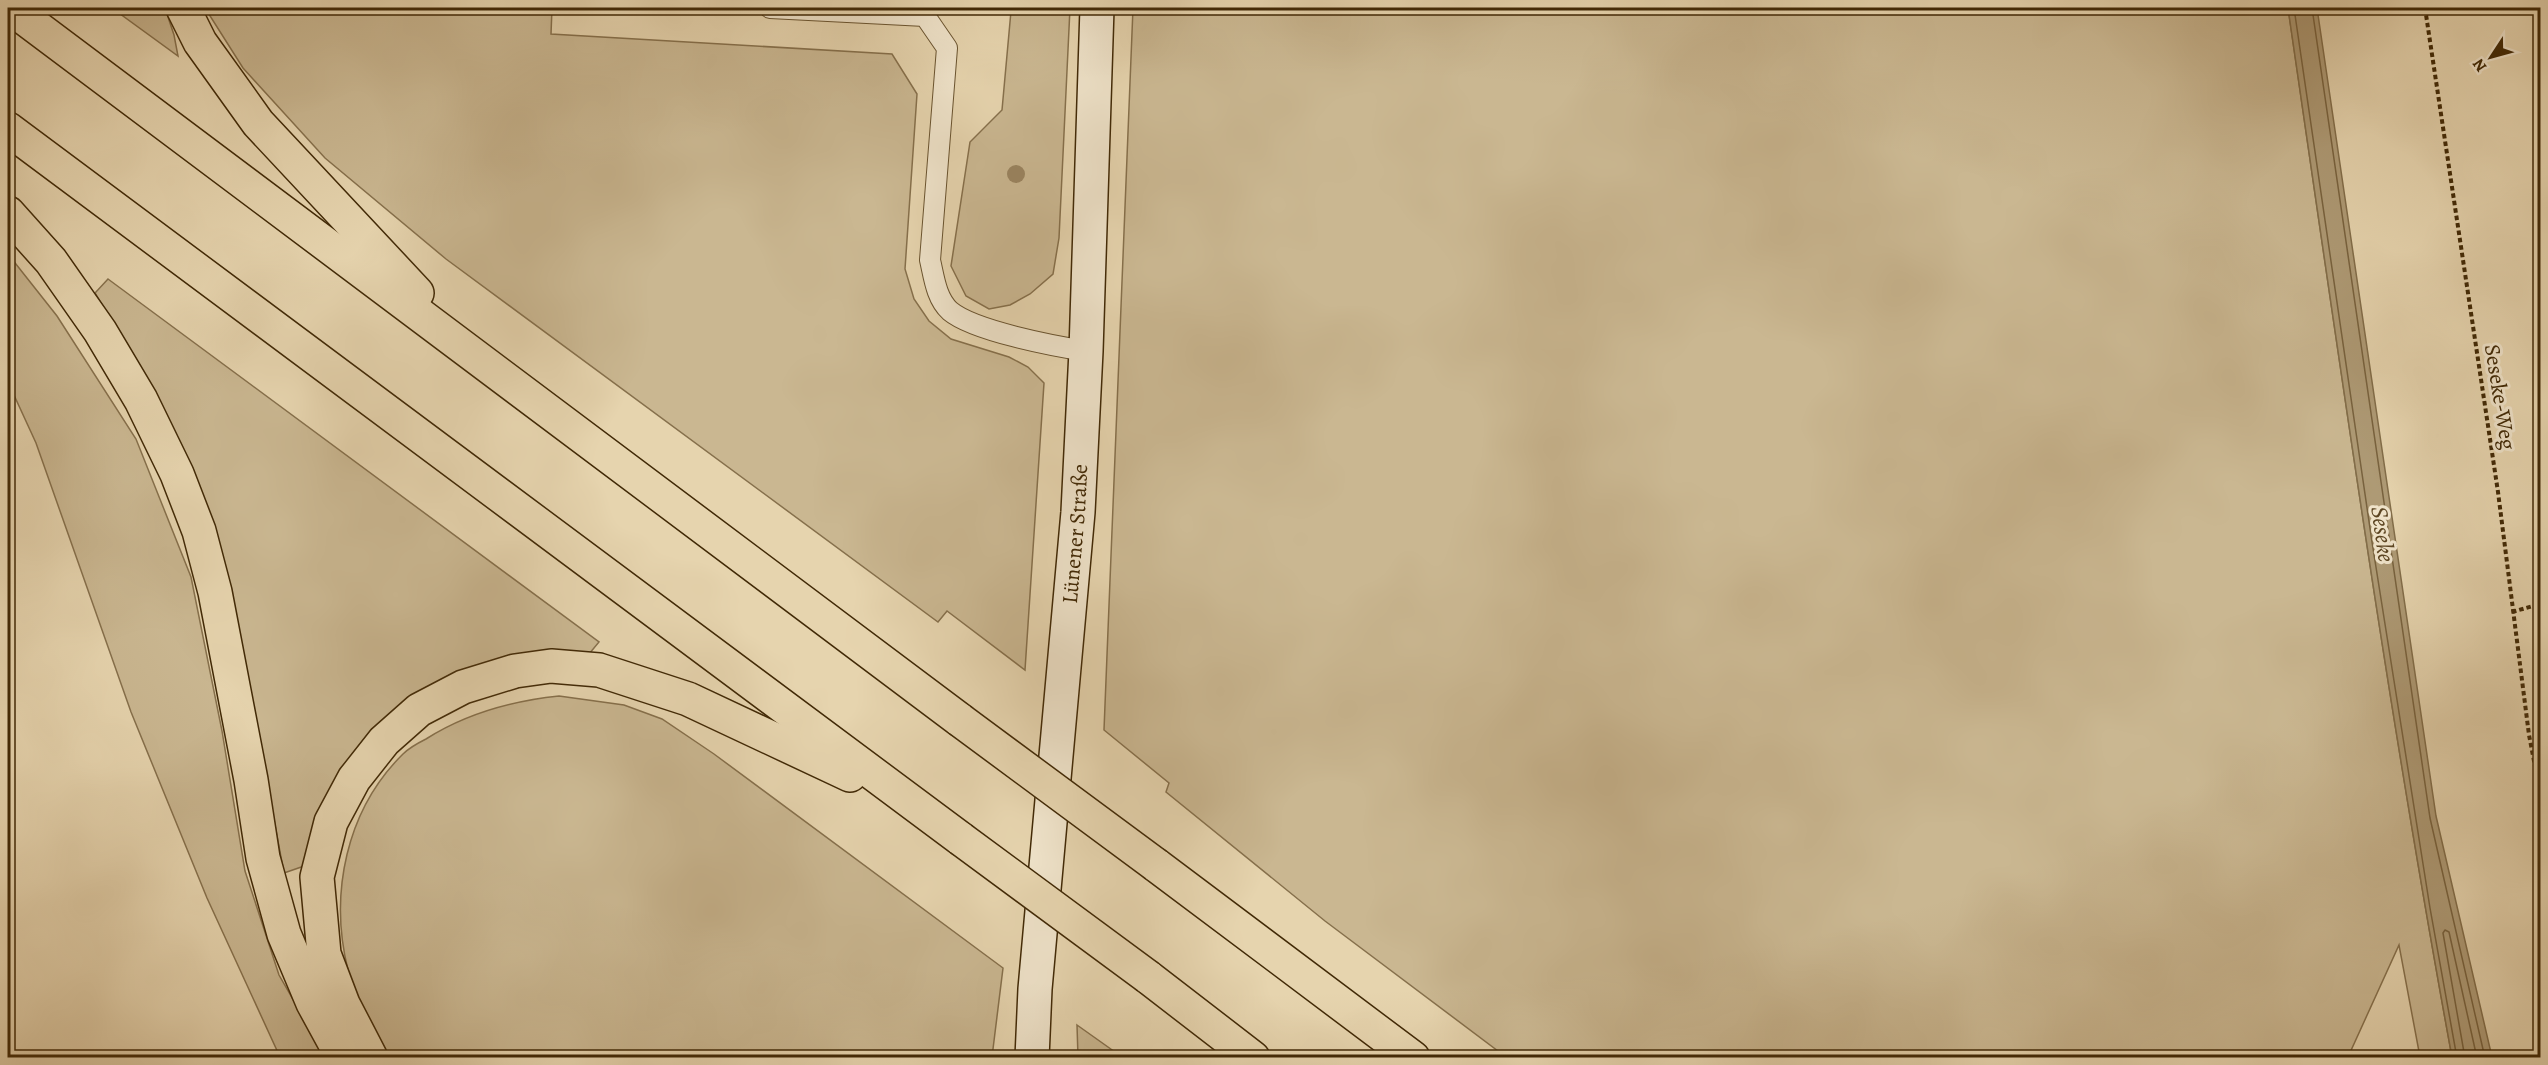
<svg xmlns="http://www.w3.org/2000/svg" width="2548" height="1065" font-family="Alegreya,serif">
<rect width="100%" height="100%" fill="#e6d4ae"/>
<filter id="stains"><feTurbulence type="fractalNoise" baseFrequency=".00333" numOctaves="4"/><feColorMatrix values="0 0 0 0 .2 0 0 0 0 .09 0 0 0 0 .02 0 0 0 .5 -.17"/></filter>
<radialGradient id="worn" r=".72"><stop offset=".6" stop-color="#630" stop-opacity="0"/><stop offset="1" stop-color="#630" stop-opacity=".3"/></radialGradient>
<g fill="#cab791" stroke="#86704c" stroke-width="1.5">
<polygon points="112,8 165,8 174,35 178,56"/>
<polygon points="205,8 552,8 551,34 892,54 917,94 905,269 914,299 929,321 951,339 1009,357 1028,367 1044,383 1025,670 947,611 938,622 446,259 325,158 243,68"/>
<polygon points="980,8 1070,8 1059,238 1053,274 1030,294 1010,305 989,309 966,296 951,266 970,142 1002,110 1011,11"/>
<path d="M1133 8H2288C2339 358 2388 709 2452 1057H2420L2399 945 2348 1057H1506L1325 921 1166 792 1169 783 1104 730Z"/>
<polygon points="8,254 57,316 136,439 191,577 222,731 245,871 279,975 326,1057 280,1057 207,898 131,712 36,443 8,382"/>
<polygon points="108,279 599,642 589,654 428,689 307,865 284,873 231,590 153,390 95,293"/>
<path d="M559 696 624 705 662 719 714 754 1003 968 992 1057 388 1058C372 1031 355 1000 348 970 329 894 346 810 403 754 409 748 418 743 426 739 467 713 511 701 559 696Z"/>
<polygon points="1077,1025 1122,1057 1078,1057"/>
</g>
<path fill="#ae9a75" stroke="#826d49" stroke-width="1.5" d="M2288 8H2317L2436 816 2492 1057H2452C2388 709 2339 358 2288 8Z"/>
<g fill="none" stroke-linecap="round" stroke-linejoin="round">
<g stroke="#78623e" stroke-width="1.5">
<polyline points="2294,8 2372,542 2430,908 2457,1058"/>
<polyline points="2312,8 2430,818 2485,1058"/>
<polyline points="2465,1058 2443,933 2445,930 2449,932 2477,1058"/>
</g>
<defs>
<path id="lane" d="M770 8 925 16 947 48 930 260C934 277 936 298 950 311 974 331 1054 346 1086 351"/>
<g id="secondary">
<path id="s1" d="M1032 1058 1035 989 1078 512 1086 351 1097 8"/>
</g>
<g id="highway">
<polyline points="11,8 960,720"/>
<polyline points="183,8 200,42 258,123 417,293"/>
<polyline points="8,129 961,839"/>
<polyline points="8,213 51,261 100,331 141,400 177,474 199,531 215,592 251,780 263,858 284,934 313,1003 343,1058"/>
<polyline points="1156,865 1413,1058"/>
<polyline points="1148,977 1253,1058"/>
<polyline points="371,1058 343,1004 324,954 317,877 331,822 354,779 384,741 419,710 463,687 515,671 551,666 599,670 688,699 850,775"/>
</g>
</defs>
<use href="#lane" stroke="#6a5430" stroke-width="22"/>
<use href="#secondary" stroke="#412906" stroke-width="36"/>
<use href="#highway" stroke="#412906" stroke-width="36"/>
<g stroke="#412906" stroke-width="4" stroke-dasharray="4.5 3" stroke-linecap="butt">
<polyline points="2425,8 2498,492 2529,735 2540,792"/>
<polyline points="2512,612 2540,604"/>
</g>
<use href="#lane" stroke="#efe3ca" stroke-width="20"/>
<use href="#secondary" stroke="#efe3ca" stroke-width="33"/>
<use href="#highway" stroke="#e6d4ae" stroke-width="33"/>
<defs>
<g id="highway-bridge">
<polyline points="960,720 1156,865"/>
<polyline points="961,839 1148,977"/>
</g>
</defs>
<use href="#highway-bridge" stroke="#412906" stroke-width="36" stroke-linecap="butt"/>
<use href="#highway-bridge" stroke="#e6d4ae" stroke-width="33"/>
</g>
<circle fill="#9a8561" cx="1016" cy="174" r="9"/>
<g text-anchor="middle" dominant-baseline="central" stroke-width="6" stroke-linejoin="round" paint-order="stroke">
<g font-size="22" fill="#412906" stroke="#efe3ca">
<text transform="translate(2500 397) rotate(81)">Seseke-Weg</text>
<text stroke="none"><textPath href="#s1" startOffset="526">Lünener Straße</textPath></text>
</g>
<g font-size="24" font-style="italic" fill="#5c4522" stroke="#efe3ca">
<text transform="translate(2383 534) rotate(82)">Seseke</text>
</g>
</g>
<rect width="2548" height="1065" fill="none" stroke="#e6d4ae" stroke-width="30"/>
<rect x="9" y="9" width="2530" height="1047" fill="none" stroke="#412906" stroke-width="3"/>
<rect x="15" y="15" width="2518" height="1035" fill="none" stroke="#412906" stroke-width="1.5"/>
<g transform="translate(2491 57) rotate(234)" stroke="#efe3ca" stroke-width="4.5" paint-order="stroke">
<path d="M0-4.5L10 22L0 15L-10 22Z" fill="#412906"/>
<text y="-9" font-size="16" font-weight="bold" text-anchor="middle" fill="#412906">N</text>
</g>
<rect width="100%" height="100%" filter="url(#stains)"/>
<rect width="100%" height="100%" fill="url(#worn)"/>
</svg>
